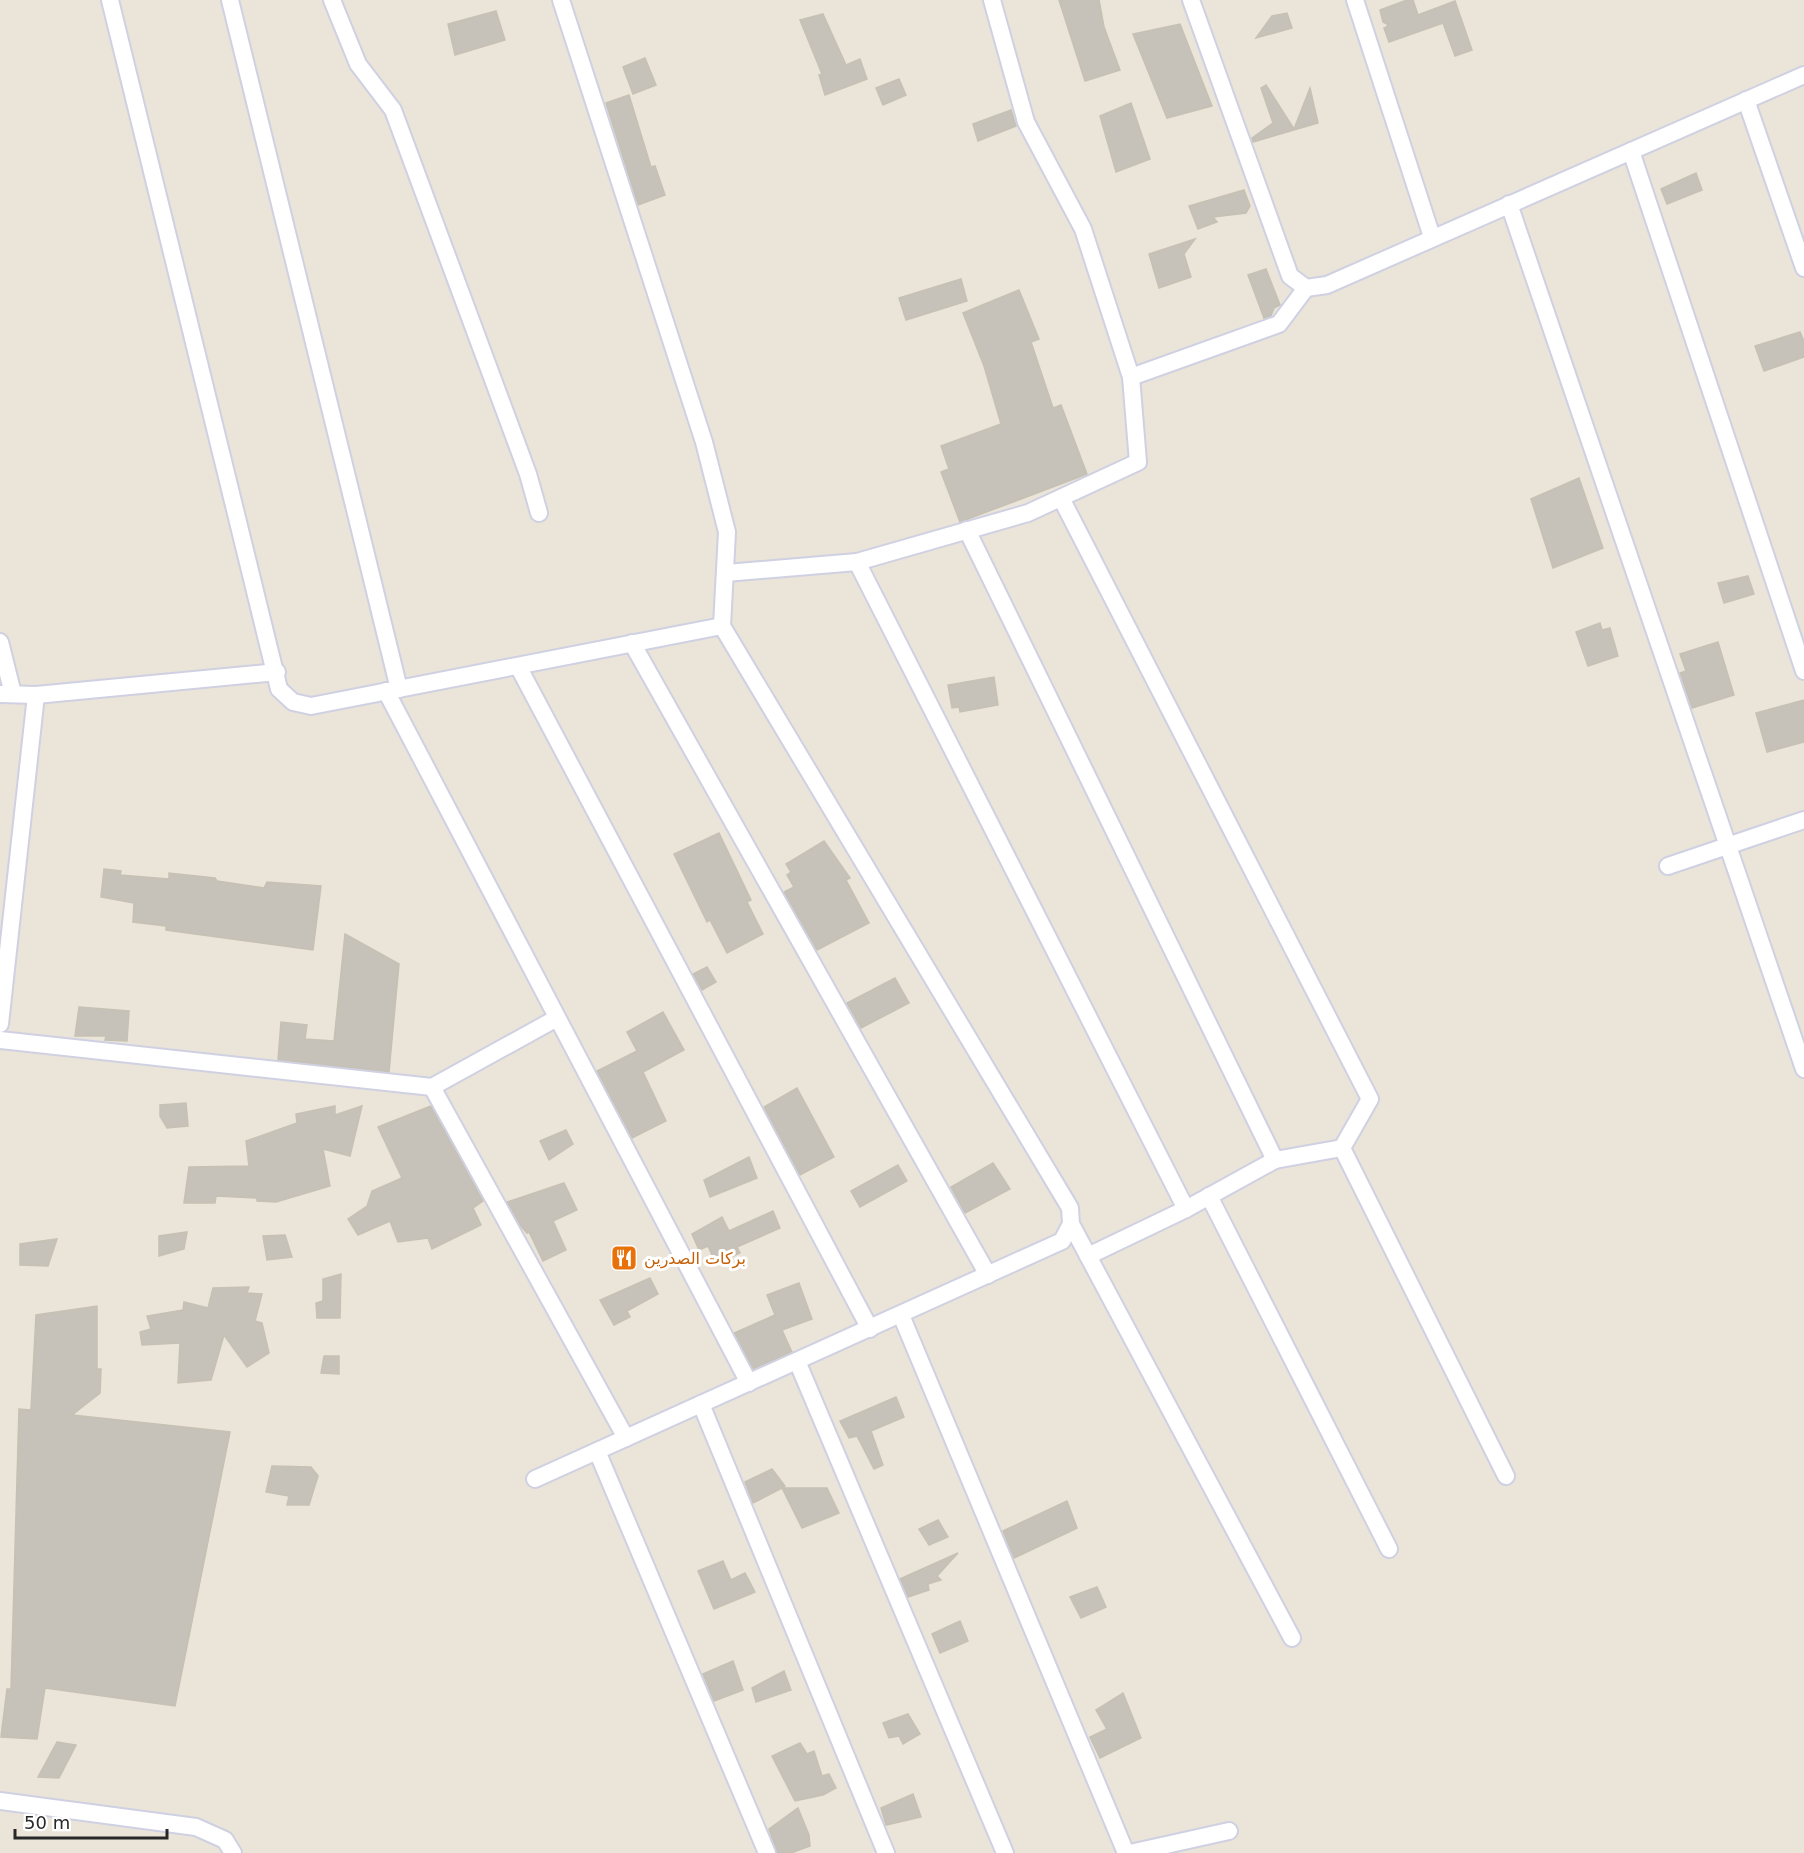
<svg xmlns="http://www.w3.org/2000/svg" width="1804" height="1853" font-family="'DejaVu Sans','Noto Sans Arabic',sans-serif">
<rect width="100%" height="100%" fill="#ebe4d9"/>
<g fill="#c6c1b9" stroke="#c6c1b3" stroke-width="1.5">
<polygon points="1059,0 1099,0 1104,27 1120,70 1085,81"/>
<polygon points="1407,0 1413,0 1418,15 1455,1 1472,50 1455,56 1443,23 1389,42 1384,28 1388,26 1387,24 1383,22 1380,10"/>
<polygon points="496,11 505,40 455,55 448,24"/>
<polygon points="1287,13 1292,28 1256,38 1272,16"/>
<polygon points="823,14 846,65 860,59 867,79 825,95 819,75 822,74 800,20"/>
<polygon points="1180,24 1212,106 1167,118 1133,34"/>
<polygon points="645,58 656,85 633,94 623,67"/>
<polygon points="899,79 906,95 883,105 876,88"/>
<polygon points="1266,85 1294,129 1310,88 1318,123 1253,142 1252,138 1273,123 1261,88"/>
<polygon points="629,95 651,167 655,166 665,195 638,205 606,103"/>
<polygon points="1131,103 1150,159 1116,172 1100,116"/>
<polygon points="1011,110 1016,126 978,141 973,124"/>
<polygon points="1696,173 1702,190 1667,204 1661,189"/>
<polygon points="1244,190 1250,206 1246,213 1213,217 1217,222 1198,229 1189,206"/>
<polygon points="1195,239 1184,254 1191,277 1159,288 1149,254"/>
<polygon points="1266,269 1280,305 1274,308 1271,316 1264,318 1248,275"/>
<polygon points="961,279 967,301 906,320 899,298"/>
<polygon points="1019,290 1039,339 1031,342 1053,408 1061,405 1087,474 960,522 941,472 949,469 941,446 1001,424 984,366 963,313"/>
<polygon points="1800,332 1804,341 1804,357 1764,371 1755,346"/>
<polygon points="1579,478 1603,548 1553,568 1531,499"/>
<polygon points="1748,576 1754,594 1724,603 1718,583"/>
<polygon points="1600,623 1602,630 1610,628 1618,656 1588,666 1576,632"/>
<polygon points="1718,642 1734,695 1692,708 1680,673 1686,671 1680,654"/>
<polygon points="994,677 998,705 960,712 959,707 952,708 948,685"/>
<polygon points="1804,700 1804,742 1767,752 1756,713"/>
<polygon points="719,833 751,900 747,902 763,934 727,953 710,920 707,922 674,854"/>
<polygon points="824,841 850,878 846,880 869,923 817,950 784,892 794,887 787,875 791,872 786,864"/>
<polygon points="104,869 121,871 120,875 169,879 169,873 215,878 217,881 264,888 267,882 321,886 313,950 166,930 166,926 133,922 134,903 101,897"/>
<polygon points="345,934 399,964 389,1072 278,1060 281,1022 307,1025 305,1039 334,1041"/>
<polygon points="707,967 716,982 702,990 693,974"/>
<polygon points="895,978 909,1003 861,1028 847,1003"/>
<polygon points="79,1007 129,1011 127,1041 105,1040 106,1036 75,1036"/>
<polygon points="663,1012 684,1050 643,1072 666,1121 632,1138 597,1071 637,1051 627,1032"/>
<polygon points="797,1088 834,1157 800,1175 764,1107"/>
<polygon points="186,1103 188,1126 167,1128 160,1116 160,1105"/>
<polygon points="335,1106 335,1115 362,1106 350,1156 323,1149 330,1186 276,1202 257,1201 257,1198 216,1196 215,1203 184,1203 189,1167 249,1166 246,1141 297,1123 296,1114"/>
<polygon points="431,1106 483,1201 473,1208 481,1225 432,1249 428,1238 398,1242 390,1221 358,1235 348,1219 367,1206 372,1191 402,1178 378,1127"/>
<polygon points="566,1130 573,1144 549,1160 540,1141"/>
<polygon points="749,1157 757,1178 710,1197 704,1180"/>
<polygon points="993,1163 1010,1189 965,1213 951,1187"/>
<polygon points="898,1165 907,1181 860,1207 851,1191"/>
<polygon points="564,1183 577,1210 553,1221 566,1250 543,1261 529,1232 527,1233 520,1225 507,1202"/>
<polygon points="773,1211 780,1228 737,1247 740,1253 716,1264 708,1246 699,1250 692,1234 722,1217 729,1231"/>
<polygon points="187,1232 184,1249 159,1256 159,1236"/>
<polygon points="285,1235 292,1257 267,1260 263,1236"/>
<polygon points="57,1239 48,1266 20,1265 20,1244"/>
<polygon points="341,1274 340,1318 317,1318 316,1303 323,1301 323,1279"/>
<polygon points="650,1278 658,1294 627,1311 630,1317 614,1325 600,1300"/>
<polygon points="799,1283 812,1319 782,1330 792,1352 753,1369 734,1333 775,1315 767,1295"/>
<polygon points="249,1287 247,1293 262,1294 255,1321 262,1323 269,1353 247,1367 224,1335 211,1380 178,1383 180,1343 142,1345 140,1332 151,1329 147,1316 183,1310 184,1302 208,1308 213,1288"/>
<polygon points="97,1306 97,1369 101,1369 100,1393 72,1415 230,1432 175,1706 45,1688 37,1739 1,1737 7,1689 11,1689 19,1409 31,1410 36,1315"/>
<polygon points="324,1356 339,1356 339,1374 321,1373"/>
<polygon points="896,1397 904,1417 871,1431 883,1465 874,1469 857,1436 849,1438 840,1421"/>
<polygon points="272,1466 311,1467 318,1476 309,1505 287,1505 289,1496 266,1492"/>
<polygon points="772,1469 785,1486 782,1488 827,1488 839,1513 802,1528 782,1488 753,1503 745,1482"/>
<polygon points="1067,1501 1077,1528 1014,1558 1003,1531"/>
<polygon points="938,1520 948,1537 929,1545 919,1529"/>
<polygon points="958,1553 937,1576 941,1580 928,1584 929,1590 908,1597 900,1579"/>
<polygon points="723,1561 731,1580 745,1573 755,1592 714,1609 698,1571"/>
<polygon points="1097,1587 1106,1607 1081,1618 1070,1597"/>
<polygon points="960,1621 968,1641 940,1653 932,1634"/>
<polygon points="733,1661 743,1690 714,1701 703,1674"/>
<polygon points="784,1671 791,1690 756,1702 752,1688"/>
<polygon points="1123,1693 1141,1738 1100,1758 1090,1737 1107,1729 1096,1710"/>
<polygon points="908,1714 920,1734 903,1744 899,1736 889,1738 883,1723"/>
<polygon points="57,1742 76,1745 59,1778 38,1777"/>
<polygon points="800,1743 807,1754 814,1751 822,1776 829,1774 836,1788 823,1795 795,1801 772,1756"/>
<polygon points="913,1794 921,1817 886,1825 881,1808"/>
<polygon points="798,1808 809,1835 810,1846 791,1853 777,1853 769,1829"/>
</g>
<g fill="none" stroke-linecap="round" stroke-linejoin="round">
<defs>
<g id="street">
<polyline points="110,0 279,689 293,702 311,706 722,626"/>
<polyline points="230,0 399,689"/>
<polyline points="332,0 358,64 393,110 528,474 539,513"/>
<polyline points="561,0 704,442 727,532 722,626 1070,1208 1071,1224 1292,1638"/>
<polyline points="1191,0 1290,276 1306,288 1327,285 1804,75"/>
<polyline points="1355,0 1432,237"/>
<polyline points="1746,100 1804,268"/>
<polyline points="1631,151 1804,671"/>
<polyline points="1509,204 1804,1069"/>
<polyline points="1131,377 1279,324 1306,288"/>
<polyline points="1061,498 1370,1099 1342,1148 1275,1160 1186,1209 1088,1256"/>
<polyline points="967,530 1275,1160"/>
<polyline points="857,562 1186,1209"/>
<polyline points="726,573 857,562 1028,513 1138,462 1131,377 1083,229 1026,122 992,0"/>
<polyline points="0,642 13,694"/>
<polyline points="632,643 988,1275"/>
<polyline points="518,666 870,1329"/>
<polyline points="386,691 749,1383"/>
<polyline points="0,694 36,695 277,672"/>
<polyline points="1668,866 1804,820"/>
<polyline points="0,1024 36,695"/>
<polyline points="0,1040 432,1087 557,1018"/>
<polyline points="432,1087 626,1438"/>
<polyline points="1342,1148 1506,1476"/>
<polyline points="1209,1196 1389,1549"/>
<polyline points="901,1315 1126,1853"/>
<polyline points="797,1361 1005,1853"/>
<polyline points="701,1404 886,1853"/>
<polyline points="597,1451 767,1853"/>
<polyline points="535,1479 1062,1241 1071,1224"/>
<polyline points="0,1801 196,1827 225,1840 233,1853"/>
<polyline points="1130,1853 1229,1831"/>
</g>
</defs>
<use href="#street" stroke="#cfd1e2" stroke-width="20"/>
<use href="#street" stroke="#fff" stroke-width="16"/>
</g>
<defs>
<symbol id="restaurant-square" viewBox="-11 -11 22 22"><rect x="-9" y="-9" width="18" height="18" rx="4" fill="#e8710a" stroke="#fff"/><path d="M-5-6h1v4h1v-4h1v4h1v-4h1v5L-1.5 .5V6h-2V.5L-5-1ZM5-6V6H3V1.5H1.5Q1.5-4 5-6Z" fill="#fff"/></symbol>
</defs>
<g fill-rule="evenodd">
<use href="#restaurant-square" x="609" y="1243" width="30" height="30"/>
</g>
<g text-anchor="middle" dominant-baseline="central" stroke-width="6" stroke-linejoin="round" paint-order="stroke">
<g font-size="16" fill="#c56008" stroke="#fff" text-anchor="start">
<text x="644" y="1258">بركات الصدرين</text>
</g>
</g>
<path d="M15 1829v9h152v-9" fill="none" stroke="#282828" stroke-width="3"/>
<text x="24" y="1829" font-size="18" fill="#282828" stroke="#ffffff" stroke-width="4.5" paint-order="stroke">50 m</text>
</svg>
